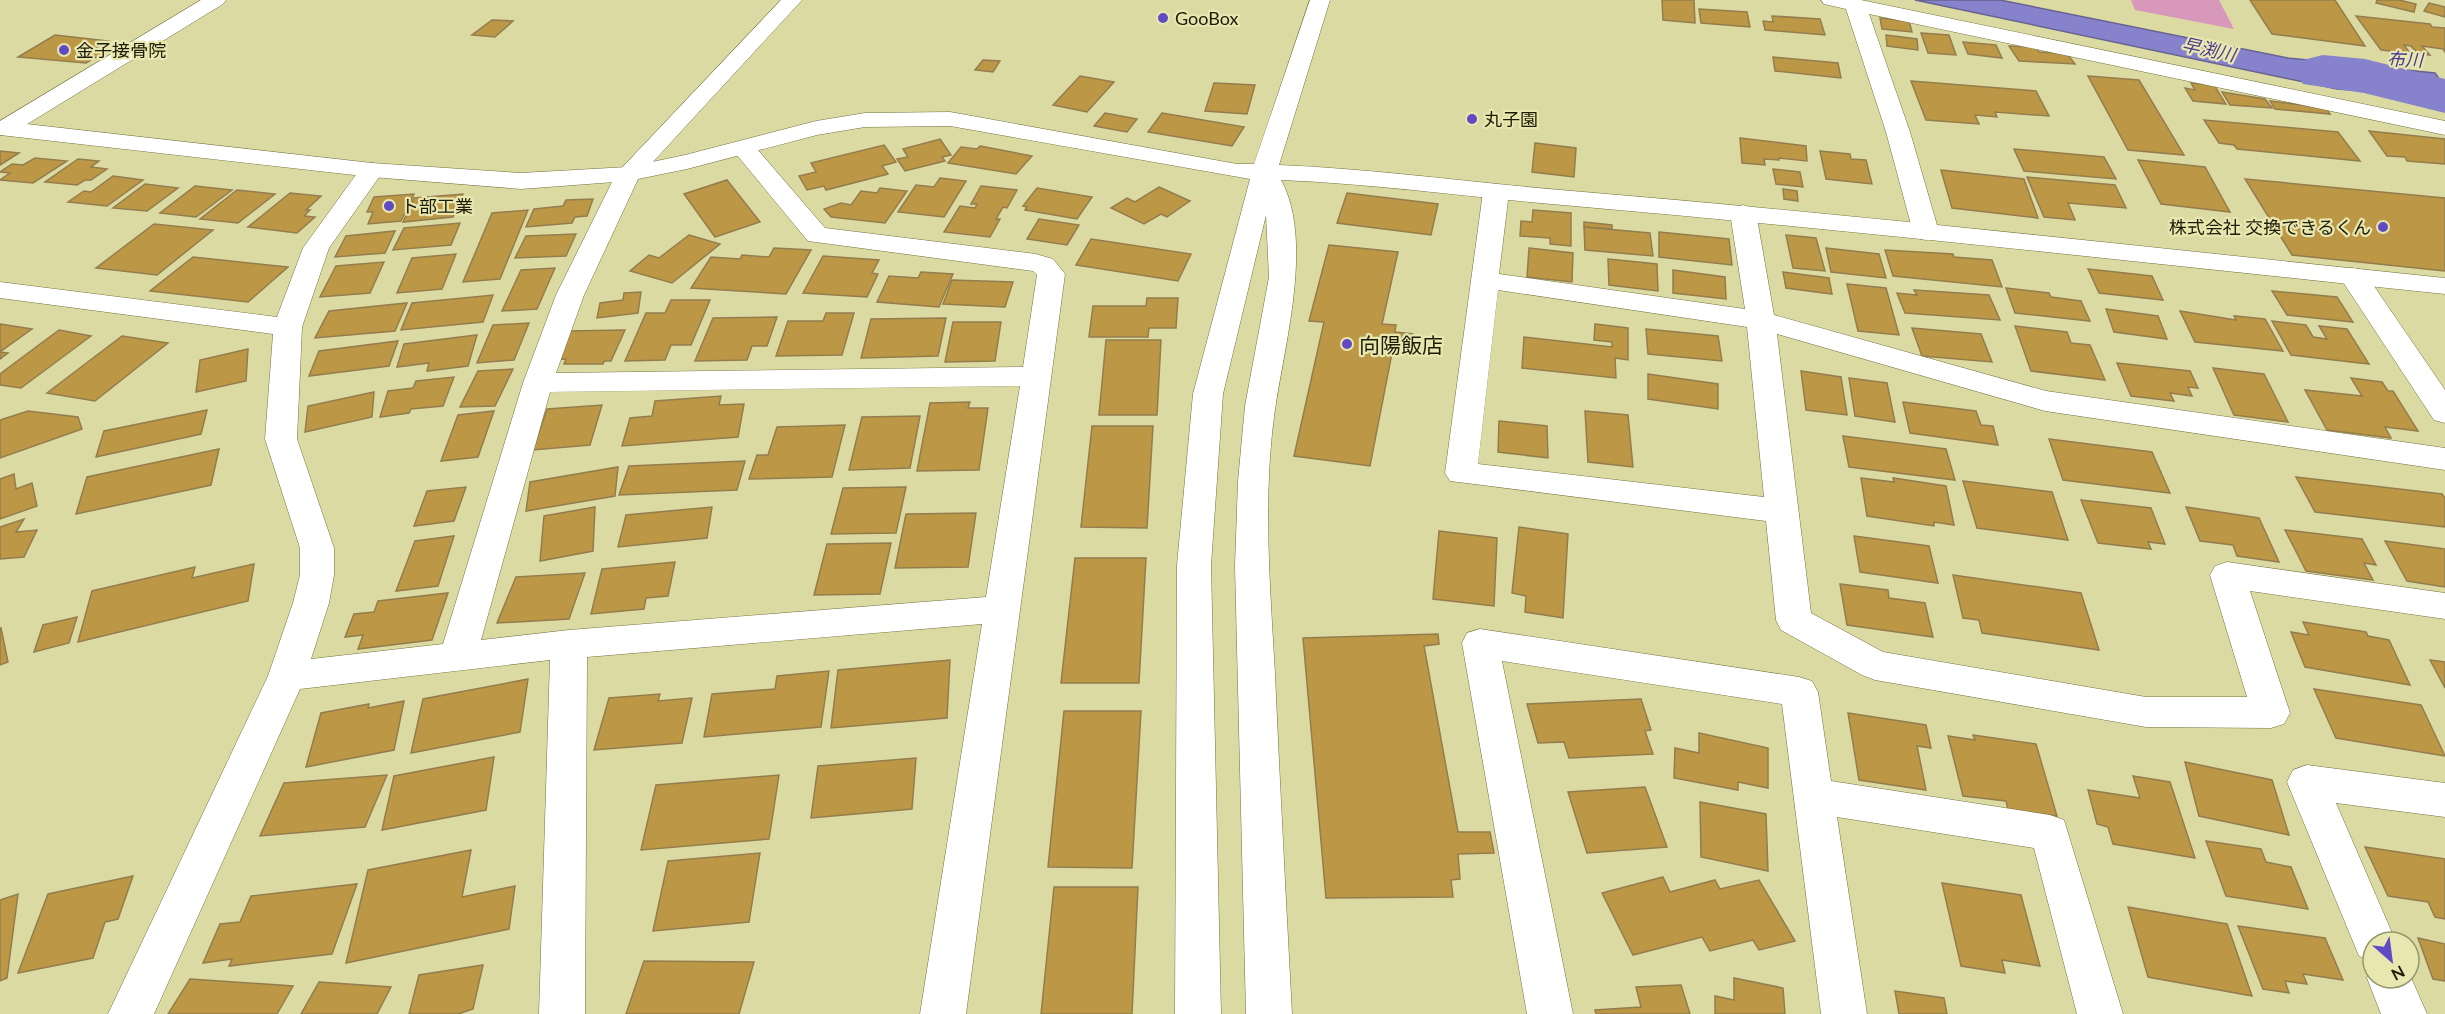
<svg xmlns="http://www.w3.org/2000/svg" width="2445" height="1014" font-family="Lato,'Noto Sans JP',sans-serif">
<rect width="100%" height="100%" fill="#dcdaa3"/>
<polygon fill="#d898bb" points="2131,0 2219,0 2234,29 2135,10"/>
<polygon fill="#8782cc" stroke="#676391" stroke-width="1.5" points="1915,0 2000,0 2288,58 2435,73 2442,83 2404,81 2439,88 2432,104 2393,93 2337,89"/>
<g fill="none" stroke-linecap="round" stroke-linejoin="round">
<polygon fill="#8782cc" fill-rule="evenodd" points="2323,55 2365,59 2445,79 2445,113 2364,93 2303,84 2295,72 2303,60"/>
</g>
<g fill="#bc9846" stroke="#937d4d" stroke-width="1.5">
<polygon points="1662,0 1694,0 1695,23 1663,20"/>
<polygon points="2250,0 2335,0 2365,46 2272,34"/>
<polygon points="2377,0 2399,0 2416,4 2414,12 2376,3"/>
<polygon points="2429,3 2445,7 2445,17 2424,11"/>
<polygon points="1699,9 1747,12 1750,27 1701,23"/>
<polygon points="1772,16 1820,19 1825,35 1765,30 1763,21 1773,22"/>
<polygon points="2356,16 2430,24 2432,27 2445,28 2445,52 2443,49 2422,46 2430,55 2418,54 2411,46 2404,45 2410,53 2381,50"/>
<polygon points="1880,18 1909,21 1912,32 1882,29"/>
<polygon points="492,20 513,21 495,37 472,35"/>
<polygon points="1921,33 1949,35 1956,55 1928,53"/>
<polygon points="55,35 108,41 92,50 105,52 86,63 18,57"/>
<polygon points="1886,35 1917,39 1918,50 1887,46"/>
<polygon points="1963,42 1996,45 2002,58 1968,54"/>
<polygon points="2009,46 2036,47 2039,52 2062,53 2069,56 2075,64 2019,61"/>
<polygon points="1773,57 1838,63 1841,78 1775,71"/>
<polygon points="983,60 1000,61 993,72 975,70"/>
<polygon points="1080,76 1114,82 1087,112 1053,105"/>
<polygon points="2088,76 2139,80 2184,155 2128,150"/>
<polygon points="1911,81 2036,91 2049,116 1995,112 1997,117 1975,115 1979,124 1926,120"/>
<polygon points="1214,83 1255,85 1247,114 1205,111"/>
<polygon points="2191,83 2214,85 2226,104 2193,101 2185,88 2195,90"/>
<polygon points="2222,92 2265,99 2272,108 2230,105"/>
<polygon points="2270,101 2326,108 2330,114 2275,109"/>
<polygon points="1105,113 1137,119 1127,132 1094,126"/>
<polygon points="1162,113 1244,127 1232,146 1148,132"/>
<polygon points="2204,120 2338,132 2360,161 2237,149 2234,145 2219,143"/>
<polygon points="2369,131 2445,139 2445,164 2407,161 2405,157 2387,156"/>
<polygon points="1740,138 1806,146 1807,161 1779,158 1779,160 1764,159 1765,165 1742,163"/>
<polygon points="940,139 951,155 942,157 945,161 905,171 897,159 908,157 903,149"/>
<polygon points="1535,143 1576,148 1574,177 1532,172"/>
<polygon points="884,145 896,162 882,166 888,174 826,190 824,186 807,190 799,176 816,172 811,163"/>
<polygon points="980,146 1032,156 1016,174 948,163 961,147 977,149"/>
<polygon points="2014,149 2104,157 2116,179 2024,171"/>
<polygon points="0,151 19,153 0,165"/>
<polygon points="1820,151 1850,154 1851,159 1866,160 1872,184 1826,179"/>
<polygon points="35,158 67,161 33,183 0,180 10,173 0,172 12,164 23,165"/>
<polygon points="78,159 99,161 91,167 107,169 91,180 85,180 77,185 45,182"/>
<polygon points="2138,160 2205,167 2230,212 2161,204"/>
<polygon points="1773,169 1800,172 1803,187 1776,184"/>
<polygon points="1941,170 2024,179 2038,218 1952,208"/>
<polygon points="113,176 143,180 107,206 68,202 84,191 91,192"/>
<polygon points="2027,177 2115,185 2126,208 2068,203 2075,220 2044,217"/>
<polygon points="940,178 966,181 944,217 898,212 916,185 934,187"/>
<polygon points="2245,179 2445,198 2445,271 2292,255"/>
<polygon points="727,180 760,222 715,237 684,194"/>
<polygon points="145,184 178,188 147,211 113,208"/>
<polygon points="195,186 232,190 196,217 160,213"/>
<polygon points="981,186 1017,190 1007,208 1003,207 996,219 1000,219 990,237 944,232 960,206 975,208 977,204 971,204"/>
<polygon points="1159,187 1190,201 1167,217 1161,214 1144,224 1111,208 1127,198 1135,202"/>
<polygon points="880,188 907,191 885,223 831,217 824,209 841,203 851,205 861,191 877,193"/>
<polygon points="1037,188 1092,197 1077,219 1025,210 1027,207 1023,206"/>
<polygon points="1783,189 1797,191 1798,201 1784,199"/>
<polygon points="237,190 275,194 238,223 200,219"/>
<polygon points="290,193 321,196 306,210 310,210 304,216 315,217 297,233 248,227"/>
<polygon points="1347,193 1438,204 1431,235 1337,223"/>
<polygon points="414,194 401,221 368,224 373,212 367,212 374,197"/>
<polygon points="463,194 453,217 403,222 414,198"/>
<polygon points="593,199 587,216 575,217 572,223 526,227 534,209 563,206 566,200"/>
<polygon points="528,210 500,279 463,282 492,213"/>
<polygon points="1533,210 1571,213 1571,246 1550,244 1550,238 1520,236 1521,221 1532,222"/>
<polygon points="1039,219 1079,225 1067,245 1027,239"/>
<polygon points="1584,222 1612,225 1612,229 1584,227"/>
<polygon points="460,223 451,245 393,250 404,228"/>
<polygon points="154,224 213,230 157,275 96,268"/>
<polygon points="1584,227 1650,233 1653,256 1585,250"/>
<polygon points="395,231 385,253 335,257 346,236"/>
<polygon points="1659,232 1729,239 1732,265 1659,257"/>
<polygon points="576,234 566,256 515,258 526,236"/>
<polygon points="689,235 720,244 672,283 630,271 649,255 659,258"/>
<polygon points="1786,235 1816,238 1825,271 1793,268"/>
<polygon points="1091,239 1191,254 1178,281 1076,265"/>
<polygon points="1329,245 1398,252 1382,324 1396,325 1395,332 1413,334 1410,355 1392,353 1370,466 1294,456 1324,322 1309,321"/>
<polygon points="774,248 811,250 786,294 691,288 711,257 740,259 742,255 769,257"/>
<polygon points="1529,248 1573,253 1572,282 1527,277"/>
<polygon points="1826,248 1879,254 1886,278 1831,272"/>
<polygon points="1885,250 1953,254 1954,257 1992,260 2002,287 1893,276"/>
<polygon points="456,254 442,289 397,293 412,258"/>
<polygon points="823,256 879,260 872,273 878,274 867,297 803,293"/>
<polygon points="193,257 288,267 248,302 150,291"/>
<polygon points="1608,259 1657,264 1658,291 1609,285"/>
<polygon points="384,262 370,293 320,297 336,266"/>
<polygon points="555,268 537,309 502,311 521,270"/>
<polygon points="2088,269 2152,276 2163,300 2099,293"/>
<polygon points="1673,270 1725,277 1726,299 1673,293"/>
<polygon points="921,272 953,274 939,307 877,302 889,276 918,278"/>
<polygon points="1783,272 1829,278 1832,294 1786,288"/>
<polygon points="952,280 1013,282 1005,307 943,304"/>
<polygon points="1847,284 1886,288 1899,335 1858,331"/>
<polygon points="2006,288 2049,293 2051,297 2081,301 2090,321 2015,313"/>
<polygon points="1914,290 1989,295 2000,320 1905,313 1897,293 1917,295"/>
<polygon points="2272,291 2337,297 2353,322 2287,315"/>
<polygon points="641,292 638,313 597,318 600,303 623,300 624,293"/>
<polygon points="493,295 483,322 401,330 412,303"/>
<polygon points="1147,298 1178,298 1176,328 1149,328 1148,337 1089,337 1093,306 1146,306"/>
<polygon points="671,300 710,300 691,345 671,345 665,360 625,361 646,313 665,313"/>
<polygon points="407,303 395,331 315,338 329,311"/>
<polygon points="2106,309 2158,316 2167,339 2114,332"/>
<polygon points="2180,311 2236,320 2234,316 2265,319 2283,351 2195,342"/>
<polygon points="826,313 854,313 842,355 776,356 788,321 823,321"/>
<polygon points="777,317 767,346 752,346 747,360 695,361 713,318"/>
<polygon points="946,318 938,356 861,358 871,319"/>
<polygon points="2272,321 2306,325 2313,337 2327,339 2319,326 2347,329 2369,364 2291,355"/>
<polygon points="953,322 1001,322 995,361 945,362"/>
<polygon points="529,323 514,360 477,363 493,325"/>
<polygon points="0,324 32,329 0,352 8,353 0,359"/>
<polygon points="1595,324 1628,328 1628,360 1615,358 1616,378 1522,368 1524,337 1612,347 1612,342 1594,340"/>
<polygon points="2015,326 2067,332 2071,343 2090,345 2105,380 2031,371"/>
<polygon points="1912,328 1981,334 1992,362 1922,356"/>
<polygon points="1646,329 1718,336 1722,361 1648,354"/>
<polygon points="59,330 91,336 21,388 0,385 0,374"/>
<polygon points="625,330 611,361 604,361 603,364 564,364 566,359 552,360 567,331"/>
<polygon points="477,335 468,366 427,371 429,363 397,367 404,344"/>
<polygon points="122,336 168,343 95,401 47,393"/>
<polygon points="1106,340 1161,340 1157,415 1099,415"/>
<polygon points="398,341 389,366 309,376 319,351"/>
<polygon points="248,349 246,381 196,392 200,360"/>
<polygon points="2117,363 2190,371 2198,388 2188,387 2192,396 2170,393 2174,401 2131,396"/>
<polygon points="2213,368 2264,374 2288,422 2234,415"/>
<polygon points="513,369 495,406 460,407 478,371"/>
<polygon points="1801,371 1841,377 1847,415 1806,410"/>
<polygon points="1648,374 1718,384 1718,409 1648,399"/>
<polygon points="454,377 443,406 411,409 409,413 380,417 388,391 413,388 416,381"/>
<polygon points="1849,378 1887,383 1895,422 1855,416"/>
<polygon points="2351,378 2382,382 2388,391 2393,391 2418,431 2385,427 2391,438 2327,430 2305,390 2362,396"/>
<polygon points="374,392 372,417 305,432 308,406"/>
<polygon points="721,396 719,405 744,404 738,437 622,446 630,418 652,416 655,401"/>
<polygon points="970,402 968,408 988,408 979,470 917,471 930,403"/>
<polygon points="1903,402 1976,411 1981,425 1993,426 1998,445 1910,433"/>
<polygon points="602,405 590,445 533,450 547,409"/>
<polygon points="207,410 201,434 96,457 104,431"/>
<polygon points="28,411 78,417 82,429 0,458 0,420"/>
<polygon points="494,411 478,457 441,461 458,415"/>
<polygon points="1585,411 1628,415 1633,467 1588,462"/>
<polygon points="920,416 910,468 849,470 862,417"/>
<polygon points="1499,421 1547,426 1548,458 1498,452"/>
<polygon points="845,425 832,477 749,479 757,455 768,455 777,427"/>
<polygon points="1092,426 1153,426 1147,528 1081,527"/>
<polygon points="1843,436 1946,449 1955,480 1849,467"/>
<polygon points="2049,439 2152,452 2170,493 2063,480"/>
<polygon points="219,449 211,485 76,514 87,477"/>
<polygon points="745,461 737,490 619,495 629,466"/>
<polygon points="618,467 615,496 526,511 530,482"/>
<polygon points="14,474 16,489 32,483 37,506 0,519 0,479"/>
<polygon points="2296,477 2442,494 2445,498 2445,527 2315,512"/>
<polygon points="1861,478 1894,482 1893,478 1946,486 1954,525 1934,522 1934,526 1867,516"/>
<polygon points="1963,481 2052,492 2068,540 1977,528"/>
<polygon points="466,487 454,521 414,526 427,491"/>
<polygon points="906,487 896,533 831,534 843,488"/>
<polygon points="2081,500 2151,508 2165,544 2148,542 2151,549 2098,543"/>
<polygon points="595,507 593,551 540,561 544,516"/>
<polygon points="712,507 707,538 618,547 626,515"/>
<polygon points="2186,507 2259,518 2279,562 2237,556 2233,545 2200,541"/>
<polygon points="976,513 968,567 895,568 906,514"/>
<polygon points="24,519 16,532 37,530 24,557 0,559 0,527"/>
<polygon points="1519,527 1568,534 1563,618 1525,612 1526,596 1512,593"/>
<polygon points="2285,530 2362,539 2376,565 2364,563 2373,580 2306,571"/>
<polygon points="1439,531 1497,538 1494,606 1433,599"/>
<polygon points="454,536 438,586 396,591 415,541"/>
<polygon points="1854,536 1929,546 1938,583 1860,572"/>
<polygon points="2385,541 2445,549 2445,587 2407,581"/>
<polygon points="891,543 880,594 814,595 827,544"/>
<polygon points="1075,558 1146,558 1139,683 1061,683"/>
<polygon points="675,562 668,596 646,598 644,609 591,614 602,569"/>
<polygon points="254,564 248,601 78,642 92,591 195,567 192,578"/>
<polygon points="585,573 569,619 497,623 516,577"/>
<polygon points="1953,575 2081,593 2099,650 1982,633 1979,620 1963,618"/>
<polygon points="1840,584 1888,590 1889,598 1925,603 1933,637 1847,625"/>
<polygon points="448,593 432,640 358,649 363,635 345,637 354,614 374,612 378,601"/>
<polygon points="77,617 69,643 34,652 43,625"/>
<polygon points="2303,622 2366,632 2368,636 2389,640 2410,685 2305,667 2291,632 2309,635"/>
<polygon points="1,628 8,662 0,665 0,628"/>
<polygon points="1438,634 1439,644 1424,646 1458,832 1490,832 1494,853 1458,854 1460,879 1451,880 1453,897 1326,898 1303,638"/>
<polygon points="950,660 947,718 831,728 838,670"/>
<polygon points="2430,660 2445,662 2445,688"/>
<polygon points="829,671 821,727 704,737 712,694 775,689 777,676"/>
<polygon points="528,679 520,732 411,753 423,699"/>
<polygon points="2314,689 2421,705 2445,756 2336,738"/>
<polygon points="660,694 658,701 692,698 682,743 594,750 609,698"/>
<polygon points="1641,699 1651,730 1645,731 1653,754 1569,758 1564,742 1538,743 1527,704"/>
<polygon points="404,701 394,750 306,767 321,713 369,704 368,708"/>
<polygon points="1064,711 1141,711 1132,868 1048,867"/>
<polygon points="1848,713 1926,725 1931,748 1917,746 1926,790 1859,780"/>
<polygon points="1699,733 1768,748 1768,788 1738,782 1738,790 1674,778 1675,748 1699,753"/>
<polygon points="1973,735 2036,744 2057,816 2008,810 2006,801 1963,796 1948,736 1975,740"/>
<polygon points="494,757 486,810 382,830 394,776"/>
<polygon points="916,758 912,809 811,818 818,766"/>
<polygon points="2185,762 2272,780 2289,835 2199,816"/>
<polygon points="387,775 365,827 260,836 284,783"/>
<polygon points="779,775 769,839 641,850 656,785"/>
<polygon points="2133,776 2170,782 2195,858 2113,844 2108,827 2097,824 2088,790 2140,798"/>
<polygon points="1645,787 1667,847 1587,853 1568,792"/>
<polygon points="1700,802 1766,814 1768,871 1701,857"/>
<polygon points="2206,841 2261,849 2266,862 2291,867 2308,909 2226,896"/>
<polygon points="2365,847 2445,859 2445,919 2435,917 2428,902 2388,896"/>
<polygon points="471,850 462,897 515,886 509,929 346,963 368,870"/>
<polygon points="760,853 749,922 653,931 668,861"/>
<polygon points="133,876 118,919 105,922 93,958 18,973 48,894"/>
<polygon points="1663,877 1670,892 1715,880 1720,889 1759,880 1795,941 1759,950 1753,940 1710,951 1702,937 1633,955 1602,893"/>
<polygon points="1942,883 2021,895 2040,966 2002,960 2005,973 1961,966"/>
<polygon points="357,884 332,954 229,966 232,959 203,963 220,924 240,922 251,896"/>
<polygon points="1054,887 1138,887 1132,1014 1041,1014"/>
<polygon points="18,894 7,978 0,981 0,900"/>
<polygon points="2128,907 2227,924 2252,996 2148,977"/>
<polygon points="2238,926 2325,938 2343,980 2303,974 2307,984 2285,981 2289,993 2263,989"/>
<polygon points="2418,938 2445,944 2445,981 2433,979"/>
<polygon points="644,961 754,962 739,1014 626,1014"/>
<polygon points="483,965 473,1009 458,1014 409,1014 419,975"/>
<polygon points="1734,978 1783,988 1785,1014 1715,1014 1715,996 1734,1000"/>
<polygon points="190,979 293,986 277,1014 168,1014"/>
<polygon points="319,982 391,987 377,1014 301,1014"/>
<polygon points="1681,985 1690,1014 1596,1014 1595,1010 1641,1007 1636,987"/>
<polygon points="1895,991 1944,998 1947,1014 1899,1014"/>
</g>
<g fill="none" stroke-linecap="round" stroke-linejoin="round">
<defs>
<g id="street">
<polygon points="201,0 226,0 223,4 11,134 0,135 0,121"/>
<path d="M781 0H802L639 177 584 295 556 373 1023 367 1037 275 1033 271 808 241 731 148 734 143 743 141 752 143 825 228 1036 254 1053 259 1065 274 966 1014H920L982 624 587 657 585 1014H539L550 660 300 689 154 1014H108L268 676 293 603 300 575V548L265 439 273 334 0 298V282L277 317 303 248 363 165 372 163 381 165 384 170 329 248 302 327 297 439 334 548V575L329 603 311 659 443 644 523 383 556 295 616 174ZM1020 386 986 597 569 630 481 640 550 392Z"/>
<polygon points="1821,0 1861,0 2445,121 2445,135 1869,14 1910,132 1939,232 1935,238 1926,240 1917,238 1913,232 1886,132 1846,9 1824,4"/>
<path d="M1496 184 1505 187 1509 192 1499 274 1745 309 1730 213 1734 208 1743 205 1752 208 1756 213 1774 315 2046 391 2445 448V470L2045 411 1777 334 1811 613 1883 652 2146 697H2247L2210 575 2215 566 2227 562 2445 593V619L2250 591 2290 713 2284 724 2271 728 2146 727 1875 680 1862 675 1781 630 1776 620 1766 521 1450 481 1445 473 1483 192 1487 187ZM1498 290 1747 327 1764 497 1478 464Z"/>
<polygon points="2353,268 2363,270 2445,390 2445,423 2434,420 2339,276 2343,270"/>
<polygon points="1480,629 1799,677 1812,681 1818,692 1831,781 2050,815 2064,820 2123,1014 2077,1014 2034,848 1837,817 1867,1014 1821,1014 1782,704 1502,661 1573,1014 1527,1014 1462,643 1467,633"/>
<polygon points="2307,765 2445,783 2445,817 2336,803 2396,942 2373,942 2373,962 2359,956 2287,782 2293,770"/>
<polygon points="2373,964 2373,978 2409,978 2409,973 2427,1014 2381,1014 2367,978"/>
</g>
<path id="secondary" d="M1310 0H1330L1279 165C1377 169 1474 183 1572 191 1863 215 2154 248 2445 278V294C2155 264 1864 231 1574 206 1476 198 1379 184 1281 180 1313 238 1286 339 1276 403 1262 492 1270 585 1275 674 1280 788 1286 901 1292 1014H1246L1235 566 1238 481 1245 406 1269 277 1266 215 1223 394 1211 565 1221 1014H1175L1177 565 1193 394 1250 179 950 126 865 127 817 135 687 169 628 181 521 189 372 177 0 135V121L372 163 521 173 628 167 685 155 816 121 865 113 950 112 1237 164H1254Z"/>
</defs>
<use href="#street" stroke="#74713e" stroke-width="1"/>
<use href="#secondary" stroke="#74713e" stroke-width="1"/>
<use href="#street" fill="#fff" fill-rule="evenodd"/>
<use href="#secondary" fill="#fff" fill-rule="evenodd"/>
</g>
<g fill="#5f4ac3" stroke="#e9e7b0" stroke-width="2">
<circle cx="1163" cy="18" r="6"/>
<circle cx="64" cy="50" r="6"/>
<circle cx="1472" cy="119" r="6"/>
<circle cx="389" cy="206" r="6"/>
<circle cx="2383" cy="227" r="6"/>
<circle cx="1347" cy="344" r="6"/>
</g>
<g text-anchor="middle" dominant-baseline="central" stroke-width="4.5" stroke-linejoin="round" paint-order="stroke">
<g font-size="18" fill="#1d1c07" stroke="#e9e7b0" text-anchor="start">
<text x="1175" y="18">GooBox</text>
<text x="76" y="50">金子接骨院</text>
<text x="1484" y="119">丸子園</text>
<text x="401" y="206">ト部工業</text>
<text x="2371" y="227" text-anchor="end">株式会社 交換できるくん</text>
</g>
<g font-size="18" font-style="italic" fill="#473992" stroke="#e9e7b0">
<text transform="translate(2209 49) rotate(12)">早渕川</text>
<text transform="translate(2405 59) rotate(2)">布川</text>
</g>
<g font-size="21" fill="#1d1c07" stroke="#e9e7b0" text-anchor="start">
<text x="1359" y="344">向陽飯店</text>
</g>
</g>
<g transform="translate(2391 960) rotate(152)"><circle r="28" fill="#e9e7b0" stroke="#97966c" stroke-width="1.5"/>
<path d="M0-4.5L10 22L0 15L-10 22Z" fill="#5f4ac3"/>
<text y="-9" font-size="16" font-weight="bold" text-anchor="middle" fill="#1d1c07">N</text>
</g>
</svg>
